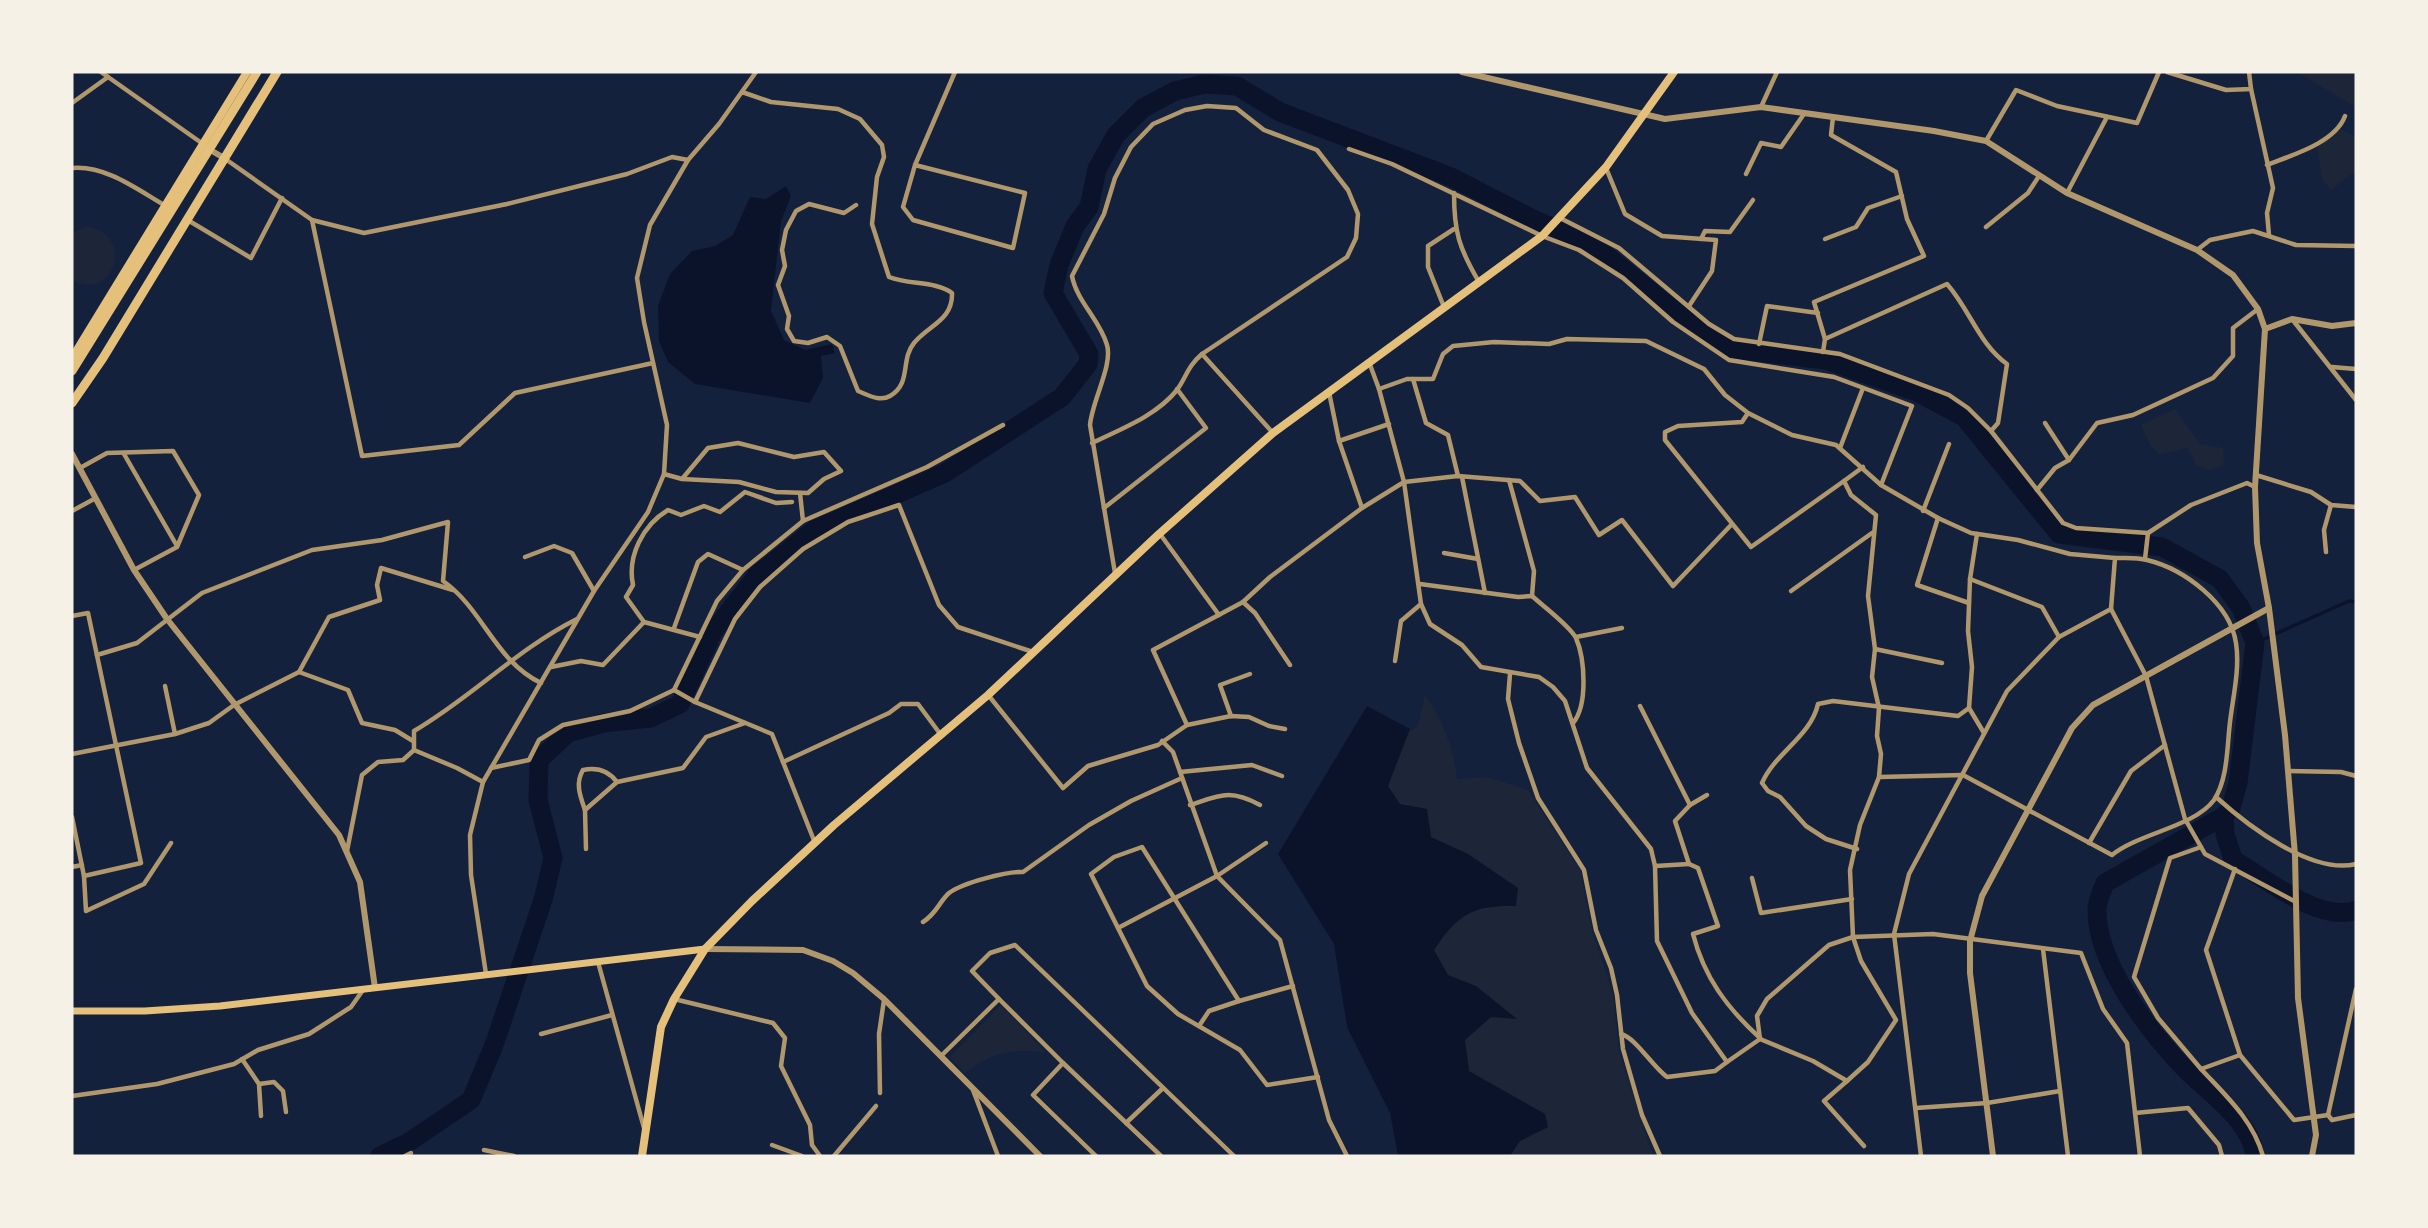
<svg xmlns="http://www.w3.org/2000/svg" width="2428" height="1228" font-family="'Alegreya Sans',sans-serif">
<rect width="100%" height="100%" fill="#14213d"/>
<g fill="#1d2539">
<polygon points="2297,72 2356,72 2356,107"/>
<polygon points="2340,129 2356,137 2356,176 2352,174 2331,190 2322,179 2317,144"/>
<path d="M87 226C137 237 112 303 72 280V233Z"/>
<polygon points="2175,409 2200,444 2223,448 2224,465 2208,470 2196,465 2188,448 2160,454 2151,446 2141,425"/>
<path d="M1425 695C1444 723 1453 746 1457 779L1487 777 1528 790 1580 870 1592 931 1613 994 1619 1052 1653 1156H1504L1463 1077 1439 979 1425 946 1441 849 1397 809 1379 783 1398 738 1418 726Z"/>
<path d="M1001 1005 1046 1053C1015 1047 990 1053 965 1073L950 1057Z"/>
</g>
<g fill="#0b132b">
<polygon points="786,186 791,196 781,221 771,311 784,340 805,350 832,344 835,353 821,356 823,378 810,403 695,384 668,362 659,341 658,306 670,274 692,251 715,246 733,235 750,197 766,199"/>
<path d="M1367 706 1410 729 1388 786 1400 804 1427 809 1431 837 1468 854 1518 888 1516 906C1473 905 1458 914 1434 950L1448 975 1476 986 1517 1019 1491 1017 1465 1040 1469 1071 1545 1114 1548 1127 1520 1141 1510 1156H1398L1390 1113 1347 1027 1334 944 1278 854Z"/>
</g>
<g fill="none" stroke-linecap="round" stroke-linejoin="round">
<polyline stroke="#0b132b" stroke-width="3.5" points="2255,643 2349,601 2356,602"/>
<g stroke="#0b132b" stroke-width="19">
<path d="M2224 816 2225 834 2233 859C2264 878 2321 924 2356 910"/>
<path d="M380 1156 409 1142 471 1100 494 1045 543 900 553 858 538 800 539 760 568 733 603 723 651 718 680 704 713 632 757 575 814 530 945 473 1062 397 1088 364 1089 354 1053 293 1059 265 1075 226 1089 207 1097 169 1116 135 1143 108 1175 91 1204 84 1237 86 1280 112 1451 177 1535 220 1591 243 1691 324 1732 349 1826 360 1917 392 1964 417 2059 534 2162 547 2220 579 2241 608 2255 643 2238 783 2231 808 2224 816 2105 883C2102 891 2097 901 2097 909 2096 963 2150 1033 2186 1070 2210 1094 2251 1121 2255 1156"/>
</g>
<g stroke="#b1986c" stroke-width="4.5">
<polyline points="101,72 203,144"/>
<polyline points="2167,72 2226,90 2251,89 2249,72"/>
<polyline points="2251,89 2273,188 2267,213 2269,235"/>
<path d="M742 92 771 102 838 109 860 119 882 145 884 157 877 177 872 224 889 277C909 285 936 281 952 293 953 320 929 325 914 343 900 360 912 383 890 396 880 402 868 395 858 391L840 346 827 337 808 343 794 341 787 329 789 316 778 285 785 266 782 250 786 230 796 211 809 204 844 213 856 205"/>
<polyline points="72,103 108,77"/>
<polyline points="1761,107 1777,72"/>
<polyline points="1986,141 2016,90 2057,106 2137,123 2159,72"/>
<polyline points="1349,149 1392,164 1542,236 1579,250 1623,278 1673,322 1729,360 1834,377 1912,406 1881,485"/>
<polyline points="224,158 312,220 364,233 507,204 627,174 672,157 688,160"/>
<polyline points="915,165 1025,193 1013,248 913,220 903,207 915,165 955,72"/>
<path d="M2267 165C2292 155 2335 143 2345 116"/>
<path d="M72 168C106 165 138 190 166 206"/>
<polyline points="1606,168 1625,214 1662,236 1716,240 1712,271 1689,306"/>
<polyline points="1746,174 1761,143 1781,147 1804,114"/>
<path d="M1454 193C1454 232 1459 248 1479 282"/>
<polyline points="2067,193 2107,117"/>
<polyline points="1560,218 1619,248 1709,324 1734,339 1840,354 1949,395 1968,408 1991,431 2063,523 2076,528 2148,533 2191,505 2247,483 2255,487"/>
<polyline points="186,219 251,258 282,198"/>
<polyline points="312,220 362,456 459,445 515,393 653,363"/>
<polyline points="1986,227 2028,193 2039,176"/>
<polyline points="1701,239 1705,231 1730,232 1753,200"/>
<polyline points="1825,239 1856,227 1868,208 1902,196"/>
<polyline points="2197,250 2210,240 2253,231 2296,245 2356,246"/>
<polyline points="1444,307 1428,267 1428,246 1454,229"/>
<polyline points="2292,319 2356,400"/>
<polyline points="1825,339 1814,302 1924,256 1907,219 1896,172 1831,135 1833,117"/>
<polyline points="1759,344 1767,306 1818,313"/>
<path d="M1823 352 1825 339 1947 284C1970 310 1979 344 2007 364L1998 423 1991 431"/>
<polyline points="1369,362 1379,389 1407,379 1433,379 1443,354 1453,346 1494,342 1549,344 1567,339 1646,341 1704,369 1725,395 1748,413 1792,435 1836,445 1881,485 1938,518 1971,533 2018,540 2070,554 2115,558 2111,609 2146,676 2185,819 2205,854 2296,902"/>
<polyline points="2332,367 2356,369"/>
<polyline points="1413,379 1426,423 1448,435 1458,476"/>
<polyline points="1379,389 1404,482 1421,604 1430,624 1462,645 1481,667 1539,677 1553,687 1565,701 1587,768 1651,849 1655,866 1657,941 1692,1013 1727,1062 1760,1039 1813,1061 1847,1081 1824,1101 1864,1146"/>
<polyline points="1329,392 1339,441 1362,508"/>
<polyline points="1748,413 1742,422 1678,426 1665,432 1665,440 1751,547 1844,481"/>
<polyline points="2045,423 2069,460"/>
<polyline points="1339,441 1389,424"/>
<path d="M1092 443C1121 429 1156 416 1177 390 1187 376 1187 367 1202 354"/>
<polyline points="1840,448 1863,388"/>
<polyline points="124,454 177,546"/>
<polyline points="80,468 107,453 173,451 199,495 177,547 134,570"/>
<polyline points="664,474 682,479 708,448 738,443 794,457 824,452 841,471 824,479 808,493 776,492 739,482 682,479"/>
<polyline points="2256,475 2311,492 2331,505 2356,507"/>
<polyline points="1462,477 1485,593"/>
<polyline points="1509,480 1534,571 1532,596"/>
<polyline points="2037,490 2055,468 2069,460 2097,423 2133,415 2213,378 2233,356 2233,328 2258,309"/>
<polyline points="800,493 803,521"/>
<polyline points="1104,508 1206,428 1177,389"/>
<polyline points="72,511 94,499"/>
<polyline points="1923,511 1949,444"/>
<polyline points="1938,518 1917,585 1969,603"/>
<polyline points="1160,534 1219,615"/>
<polyline points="1977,534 1970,579 1968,631 1972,667 1969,708 1984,733"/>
<polyline points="2326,552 2324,530 2331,505"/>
<polyline points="1444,553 1478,559"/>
<polyline points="525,557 554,546 572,553 594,591"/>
<polyline points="2145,559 2148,533"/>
<path d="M1115 573 1090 425C1092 401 1113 365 1107 345 1100 320 1077 302 1072 276L1104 214 1115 178 1131 147 1153 124 1185 110 1207 106 1236 108 1264 130 1317 150 1348 190 1358 214 1356 238 1347 257 1202 354 1273 433"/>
<polyline points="1970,579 2042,607 2059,637"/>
<path d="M1420 584 1518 597 1532 596C1543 606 1570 626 1576 638 1585 659 1588 705 1573 723"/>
<polyline points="1791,591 1872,533"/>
<polyline points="1243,602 1255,613 1290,665"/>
<polyline points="72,616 88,613 141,863 84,876 86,911 144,884 171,843"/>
<path d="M644 622 626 597 633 585C627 556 643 525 668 510L681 515 704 506 720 512 745 492 776 503 792 502"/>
<polyline points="674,628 698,562 708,554 743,570"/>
<polyline points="1576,637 1622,628"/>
<polyline points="1875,649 1942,663"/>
<path d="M97 655 137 643 202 593 312 550 382 540 448 522 443 581C483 609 495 661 541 683"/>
<polyline points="1395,661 1401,621 1421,604"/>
<polyline points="551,667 581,661 603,665 644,622 700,637"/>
<polyline points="299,672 348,690 362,723 395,730 413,741"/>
<polyline points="1510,674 1508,699 1519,743 1538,798 1584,870 1596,930 1611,968 1617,995 1623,1049 1642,1115 1660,1156"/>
<polyline points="165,686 175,734"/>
<polyline points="674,690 695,702 772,734 815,843"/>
<polyline points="989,696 1063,788 1088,766 1158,745 1187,725 1231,716 1249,717 1269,726 1285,729"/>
<polyline points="695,702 735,619 760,587 803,549 848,522 899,505 939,605 958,627 1033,652"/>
<polyline points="1640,706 1690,805 1675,821 1689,864 1655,866"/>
<polyline points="1231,716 1220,685 1250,674"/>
<polyline points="1187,725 1153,650 1243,602 1270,577 1362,508 1404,482 1458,476 1520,481 1540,501 1575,497 1599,535 1622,520 1673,586 1732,524"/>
<polyline points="1162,741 1173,752 1217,876 1280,940 1329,1120 1347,1156"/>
<polyline points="414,750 457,768 483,782"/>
<polyline points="72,754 175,734 209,723 234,705 299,672 329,617 380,600 377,585 381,568 453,590"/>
<polyline points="783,762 889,713 901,704 918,704 941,735"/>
<polyline points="491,768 529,760 539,740 563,725 630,711 674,690 717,601 743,570 803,521 927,467 1003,425"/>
<polyline points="2288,771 2341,772 2356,776"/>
<polyline points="1180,772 1252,765 1282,776"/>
<path d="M1879 777 1963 775 2112 855C2139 833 2194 827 2214 800 2228 779 2227 746 2230 722 2233 697 2240 668 2236 643 2230 603 2184 569 2147 560 2137 557 2125 558 2115 558"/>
<path d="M2216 797C2248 826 2312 875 2356 864"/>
<path d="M1190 805C1221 795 1230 789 1260 805"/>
<polyline points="1690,805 1707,795"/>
<path d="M585 810C580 796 575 783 583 770 597 767 608 770 617 782"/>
<polyline points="72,817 84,876"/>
<polyline points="2089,843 2131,771 2165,745"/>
<polyline points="2201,847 2170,858 2134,977 2158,1018 2201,1069 2240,1055"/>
<polyline points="586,849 585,810 617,782 683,768 706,737 745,723"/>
<path d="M1857 849 1826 839 1806 826 1780 797 1768 791 1762 783C1775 753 1811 736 1818 704L1833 701 1958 716 1969 708"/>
<path d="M347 851 362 775 378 762 403 760 414 750V731C471 698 517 649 577 619"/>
<path d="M1689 864 1698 868 1718 926 1693 934C1704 977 1727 1008 1760 1038"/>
<polyline points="72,867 82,865"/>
<polyline points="2235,869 2206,950 2240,1055 2294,1120 2328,1115 2356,989"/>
<polyline points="1752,878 1761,913 1852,899"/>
<path d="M923 922C937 913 939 902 949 893 962 883 1008 871 1023 872L1089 825 1131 801 1182 778"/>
<polyline points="1118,928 1217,876 1266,843"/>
<polyline points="2043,949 2068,1156"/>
<polyline points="598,962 644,1128"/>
<polyline points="486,974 471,875 470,835 483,782 594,591 648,512 664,474 667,425 644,322 637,278 650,225 688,160 719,124 756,72"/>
<polyline points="1293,986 1239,1001 1142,847 1114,857 1091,874 1147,986 1178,1014 1240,1050 1267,1085 1318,1077"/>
<polyline points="674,999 773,1023 785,1038 781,1066 810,1125 812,1145 820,1156"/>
<polyline points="999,999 1063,1063 1033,1095 1096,1156"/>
<polyline points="1199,1026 1209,1011 1239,1001"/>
<polyline points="541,1034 612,1015"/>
<path d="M1621 1034C1636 1038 1652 1066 1667 1077L1715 1071 1727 1062"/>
<polyline points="1760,1039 1757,1016 1767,999 1829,945 1853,937 1933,934 2081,953 2103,1009 2127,1043 2140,1156"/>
<polyline points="941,1056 999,999 972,971 990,953 1015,945 1234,1156"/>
<polyline points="242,1059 259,1084 261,1116"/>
<polyline points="1063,1063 1161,1156"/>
<path d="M2201 1069C2226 1096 2253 1120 2263 1156"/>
<polyline points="1847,1081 1868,1062 1896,1020 1861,961 1853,937 1850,870 1860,825 1879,777 1881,754 1877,736 1879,708 1872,677 1875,649 1868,596 1876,515 1851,495 1844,481 1863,467"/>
<polyline points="259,1084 274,1082 283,1091 286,1112"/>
<polyline points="973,1090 998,1156"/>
<polyline points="880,1093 879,1034 884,1000"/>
<polyline points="72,1096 157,1084 234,1064 258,1050 309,1034 351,1007 363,990"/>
<polyline points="1916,1108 1987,1103 2060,1091"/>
<polyline points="2135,1113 2188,1108 2219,1145 2222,1156"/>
<polyline points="2328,1115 2332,1120 2356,1115"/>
<polyline points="1126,1123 1163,1088"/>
<polyline points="772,1145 802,1156"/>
<polyline points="484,1150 514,1156"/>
<polyline points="405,1156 411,1153"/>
<polyline points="834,1156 876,1106"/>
<polyline points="1921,1156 1894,934 1909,874 2007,691 2059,637 2111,609"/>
</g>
<g stroke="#b1986c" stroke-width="6">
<polyline points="1462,72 1665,119 1761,107 1934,131 1986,141 2067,193 2197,250 2233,275 2258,309 2265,329 2255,487 2257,543 2269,608 2285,735 2295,855 2298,998 2316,1135 2312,1156"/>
<polyline points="207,148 224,158"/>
<polyline points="2265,329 2292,319 2332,326 2356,323"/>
<polyline points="72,454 134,570 167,619 339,835 360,882 375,988"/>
<polyline points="705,949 803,950 833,961 853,973 884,999 1040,1156"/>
<polyline points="1993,1156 1970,973 1970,941 1982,896 2072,728 2093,705 2269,608"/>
</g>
<polyline stroke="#e5c07b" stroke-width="7" points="72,1011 145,1011 220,1006 705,949"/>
<polyline stroke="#e5c07b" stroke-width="8" points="642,1156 661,1027 674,999 705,949 752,901 834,825 988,695 1159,534 1273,433 1542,236 1606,167 1674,72"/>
<polyline stroke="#e5c07b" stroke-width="8" points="72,358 247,72"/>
<g stroke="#e5c07b" stroke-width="9">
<polyline points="72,371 257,72"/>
<polyline points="72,403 103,358 277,72"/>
</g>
</g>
<rect width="2428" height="1228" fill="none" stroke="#f6f1e7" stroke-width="147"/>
</svg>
